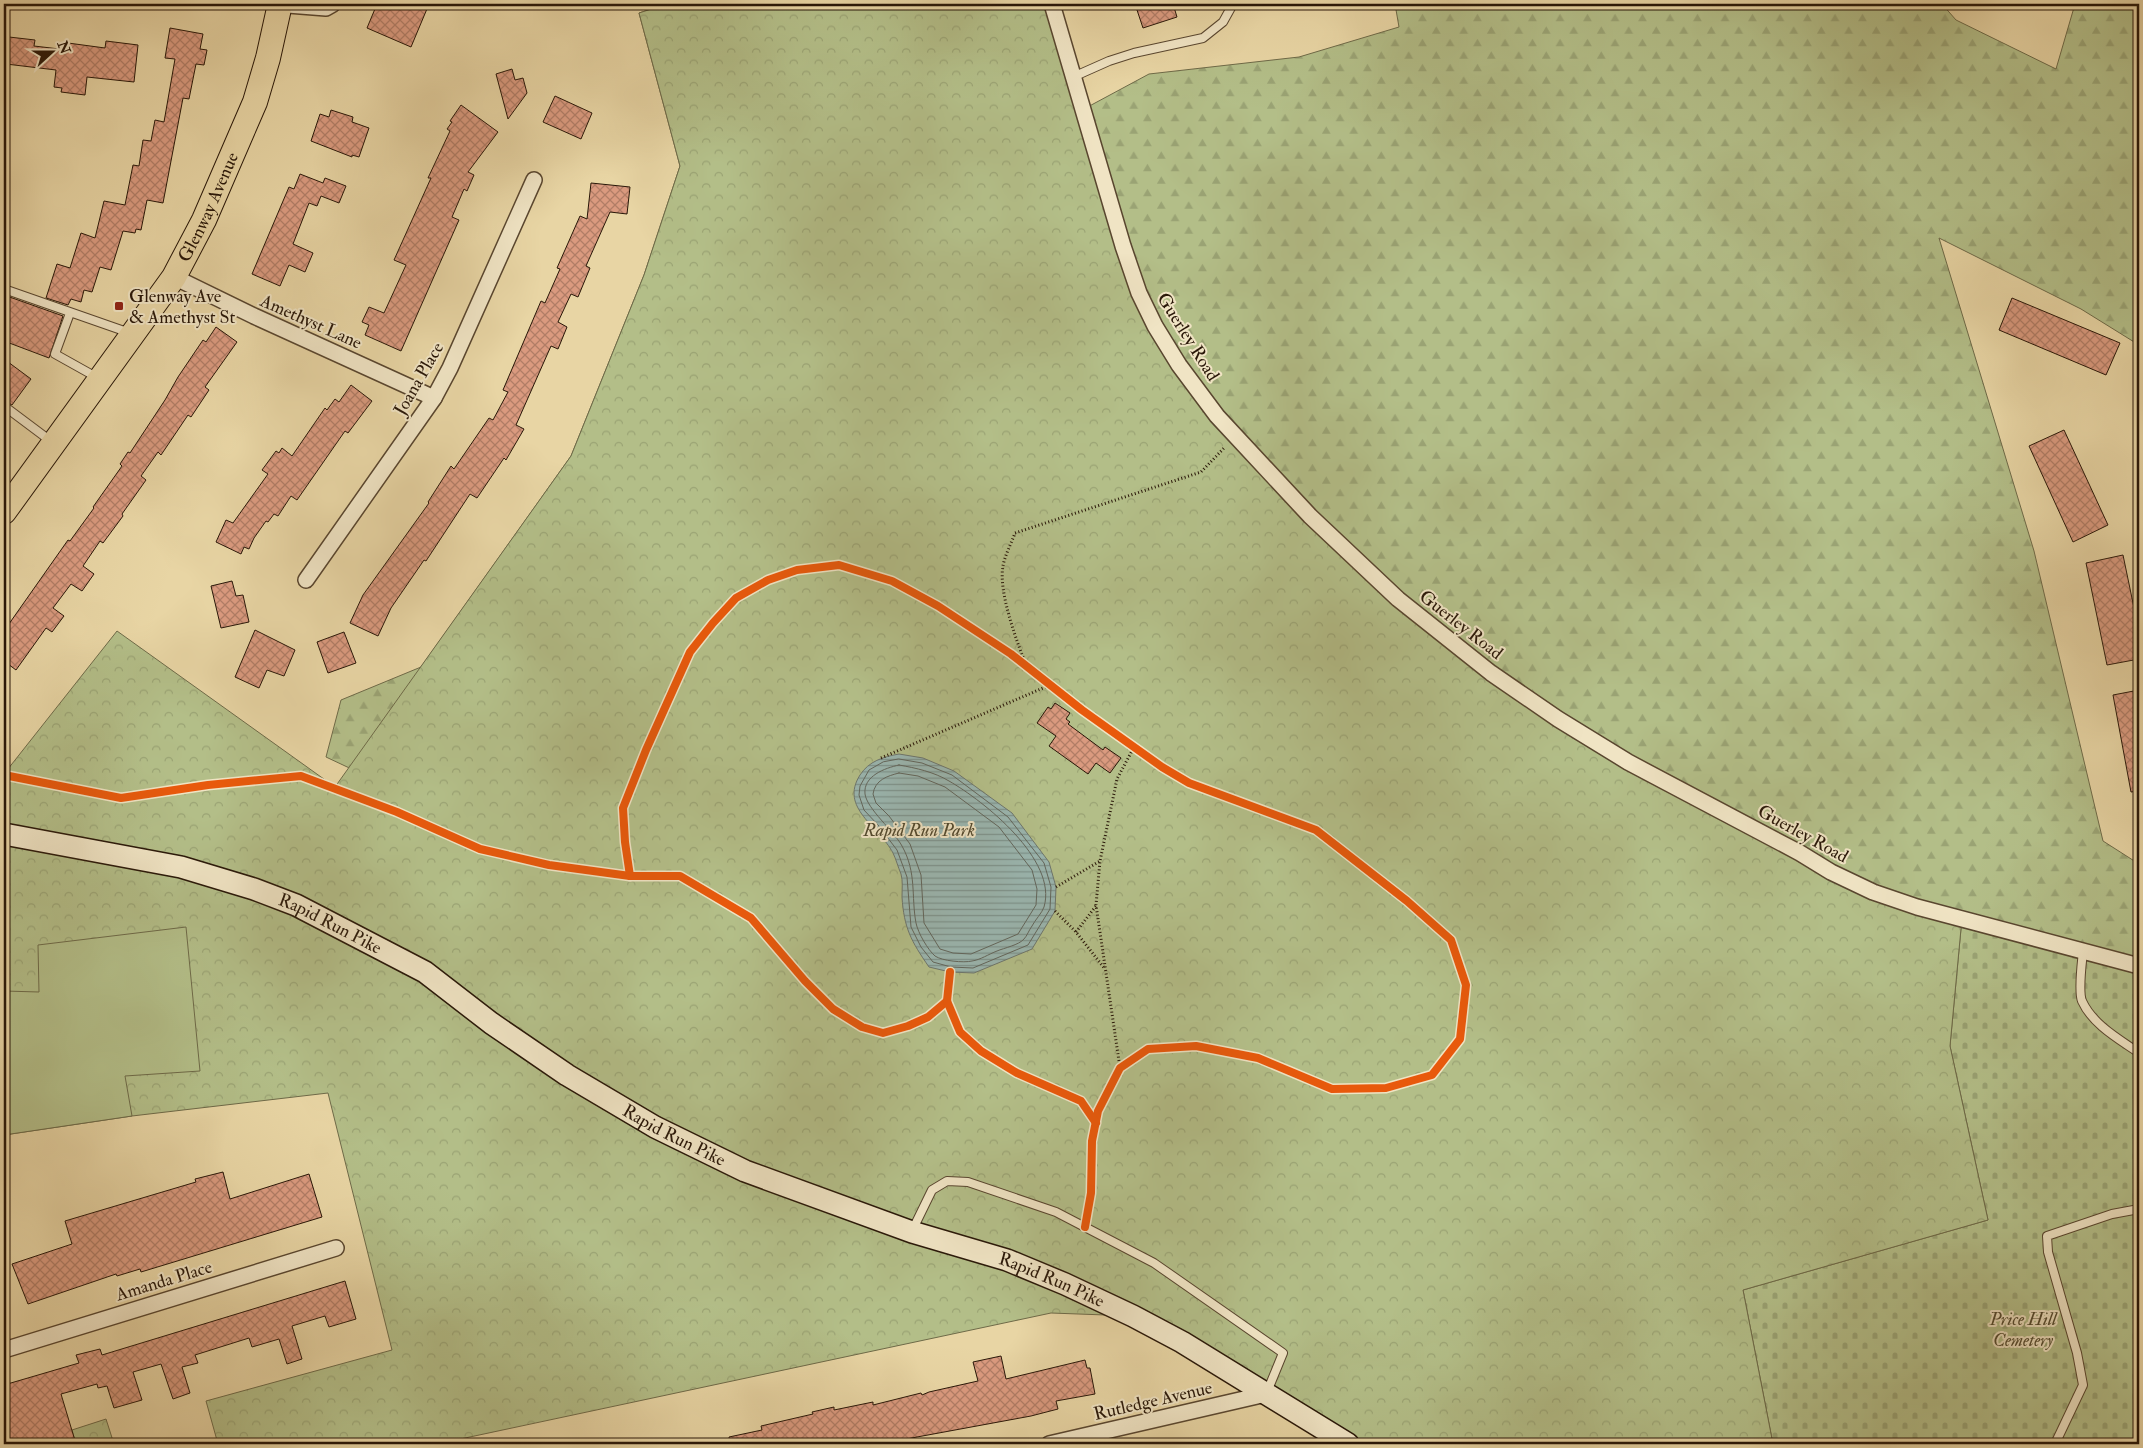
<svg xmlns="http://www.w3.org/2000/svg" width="2143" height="1448" font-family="'IM FELL Double Pica',serif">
<defs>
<pattern id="forest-firs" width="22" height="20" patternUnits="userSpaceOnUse" patternTransform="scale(1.25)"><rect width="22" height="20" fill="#b3be88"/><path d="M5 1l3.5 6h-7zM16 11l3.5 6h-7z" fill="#9aa374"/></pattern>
<pattern id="cemetery-stones" width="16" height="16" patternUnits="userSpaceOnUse" patternTransform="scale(1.25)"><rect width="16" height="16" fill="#b3be88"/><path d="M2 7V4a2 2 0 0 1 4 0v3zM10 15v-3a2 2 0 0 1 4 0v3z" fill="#9aa374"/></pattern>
<pattern id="park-crowns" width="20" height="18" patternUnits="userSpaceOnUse" patternTransform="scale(1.25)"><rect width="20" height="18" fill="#b3be88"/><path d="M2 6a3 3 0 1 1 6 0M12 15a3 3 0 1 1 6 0" fill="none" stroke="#9aa374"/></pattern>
<pattern id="water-rules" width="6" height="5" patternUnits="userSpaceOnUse" patternTransform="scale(1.25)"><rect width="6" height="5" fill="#9ab6b0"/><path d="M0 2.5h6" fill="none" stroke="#7e938d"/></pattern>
<pattern id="building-cross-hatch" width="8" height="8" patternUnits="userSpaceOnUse" patternTransform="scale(1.25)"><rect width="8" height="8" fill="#da9a7f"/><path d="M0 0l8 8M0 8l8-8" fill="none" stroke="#b17d66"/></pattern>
</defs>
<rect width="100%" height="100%" fill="#e8d5a4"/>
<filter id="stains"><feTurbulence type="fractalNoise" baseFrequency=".004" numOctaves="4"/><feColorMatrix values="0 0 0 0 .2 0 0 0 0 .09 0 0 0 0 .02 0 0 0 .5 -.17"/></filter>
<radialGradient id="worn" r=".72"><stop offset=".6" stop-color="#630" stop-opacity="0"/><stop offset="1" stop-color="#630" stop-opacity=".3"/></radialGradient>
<polygon fill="url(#forest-firs)" stroke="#6e6a48" points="667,4 1082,110 1149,74 1299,57 1399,27 1395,4 1942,4 1956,20 2056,69 2075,4 2138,4 2136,95 2139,100 2139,345 2081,309 1939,238 2034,551 2103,841 2139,864 2139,1053 1955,1071 1977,1170 1939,1235 1823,1444 1706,1444 377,781 326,757 341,700 421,667 571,456 644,275 680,166 639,13"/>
<polygon fill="url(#cemetery-stones)" stroke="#6e6a48" points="1962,918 2139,966 2139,1444 1773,1444 1743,1290 1988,1220 1950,1046"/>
<g fill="url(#park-crowns)" stroke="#6e6a48">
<polygon points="667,4 1052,4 1139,293 1217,416 1398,599 1558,719 1831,872 1962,918 1950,1046 1988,1220 1743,1290 1773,1444 1348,1444 1133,1316 1051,1313 437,1444 218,1444 206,1401 392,1350 328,1093 132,1116 4,1135 4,774 117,631 335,787 571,456 644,275 680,166 639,13"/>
<polygon points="106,1419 114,1444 76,1444 72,1430"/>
</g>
<polygon fill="#b3be88" stroke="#6e6a48" points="186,927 200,1071 125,1076 132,1116 4,1135 4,991 39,992 38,945"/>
<path fill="url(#water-rules)" stroke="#6d766d" d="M899 754 923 758 954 771 1012 813 1049 862 1056 887 1055 911 1032 949 974 973 950 972 929 967C911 941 904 928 902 897 902 889 903 881 901 874 898 867 896 859 893 853 879 826 839 808 860 775 869 761 883 757 899 754Z"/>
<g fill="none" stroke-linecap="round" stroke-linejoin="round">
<g stroke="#62665c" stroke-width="1">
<polygon points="899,759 922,763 952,775 1008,817 1044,863 1051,887 1050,909 1028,945 973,968 951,967 933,962 921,947 911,927 907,877 897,850 878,825 864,810 859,795 860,786 869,770 883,762"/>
<path d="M899 765C916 768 934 772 949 781 984 801 1058 860 1044 907 1042 913 1035 920 1032 926 1029 930 1027 936 1024 939 1019 945 1004 948 997 951 989 954 980 960 972 961 964 963 942 961 935 956 928 950 918 933 916 923 911 896 917 873 902 846 894 831 867 809 865 794 863 776 885 768 899 765Z"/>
<path d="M899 773 918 776 945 787 999 827 1032 870 1037 889 1036 905 1018 934 971 954 953 953 940 949 924 923 921 875 910 844 889 816 876 803 873 794C875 780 887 776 899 773Z"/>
</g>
</g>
<g fill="url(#building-cross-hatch)" stroke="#291708">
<polygon points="377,4 429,4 411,47 367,28"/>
<polygon points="1135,4 1173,4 1177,17 1143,28"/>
<polygon points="170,28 203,34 200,49 207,50 204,65 196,64 189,99 183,98 163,203 147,200 141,230 136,229 135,233 123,231 111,270 100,267 92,292 84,290 81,302 71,299 68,305 46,298 57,264 70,268 81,233 95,238 104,201 125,205 133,165 139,166 143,140 151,141 155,120 164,122 175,59 165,58"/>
<polygon points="9,37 35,40 34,46 68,50 68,43 105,48 106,41 138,45 134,82 87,77 85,95 61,92 62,88 54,87 56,70 6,64"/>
<polygon points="512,69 515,80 523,78 527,93 508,119 496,74"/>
<polygon points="555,96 592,113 581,139 543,122"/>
<polygon points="461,105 498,132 468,172 474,175 467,191 464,189 452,217 459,220 401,351 365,335 369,325 362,322 369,307 384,313 406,265 394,260 431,178 428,178 450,131 447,129 452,122 450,121"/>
<polygon points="331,110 353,117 352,122 369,128 359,157 352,155 352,157 311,141 320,114 329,117"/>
<polygon points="300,174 323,183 325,178 346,186 339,203 321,196 317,206 309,203 293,244 313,253 305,272 289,265 280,286 252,274 289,187 294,189"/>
<polygon points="591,183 630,187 627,214 610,212 586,266 590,268 578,297 571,294 558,322 567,327 558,349 551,346 516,425 524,429 506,460 504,458 477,498 470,494 426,561 424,560 391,608 378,636 350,623 363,595 429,503 428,502 451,466 454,469 489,418 493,420 508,392 503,390 541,301 545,303 560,269 557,268 580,216 587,219"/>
<polygon points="4,295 63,316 49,358 4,341"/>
<polygon points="2012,298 2120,343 2106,375 1999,330"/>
<polygon points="216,327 237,342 205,387 209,390 191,417 188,415 161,455 158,452 141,476 146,480 122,514 123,516 103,543 100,541 83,566 94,574 82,591 71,584 53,608 64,616 52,632 46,628 16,670 4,661 4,631 68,540 70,541 94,508 93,507 122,466 120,464 128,452 130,453 165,400 178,377 203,340 206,342"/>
<polygon points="4,359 31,379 12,405 4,400"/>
<polygon points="351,385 372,401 348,433 345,431 297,500 291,496 278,516 274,514 268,522 266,521 254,538 249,549 244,547 241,554 216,542 226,520 233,523 268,474 262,470 276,451 279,453 282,448 292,456 325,408 327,410 335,399 339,402"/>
<polygon points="2064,430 2108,525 2073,542 2029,446"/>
<polygon points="2123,555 2139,632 2139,659 2107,665 2086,563"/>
<polygon points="232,581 236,596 243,595 249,622 221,628 211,586"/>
<polygon points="255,630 295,650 284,676 267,670 259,688 235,677"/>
<polygon points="344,632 356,663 328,673 317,642"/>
<polygon points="2139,690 2139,791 2131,792 2113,695"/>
<polygon points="1055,703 1070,713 1066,719 1070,722 1068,724 1103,750 1105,747 1121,758 1110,773 1096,763 1088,774 1049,746 1056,736 1037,723 1048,707 1051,709"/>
<polygon points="223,1172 230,1199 309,1174 322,1217 141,1272 140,1269 117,1276 116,1274 28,1304 12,1264 72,1244 65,1221 196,1182 195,1179"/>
<polygon points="345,1281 356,1319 329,1327 325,1316 292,1326 302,1359 287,1364 279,1339 252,1347 249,1338 195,1355 198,1363 182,1367 190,1393 173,1399 161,1364 133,1372 142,1400 114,1408 107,1386 98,1388 97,1384 61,1394 76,1444 4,1444 4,1385 79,1363 76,1355 100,1349 102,1355"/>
<polygon points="1001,1356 1006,1379 1085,1360 1087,1368 1090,1368 1095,1394 1056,1401 1058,1409 1031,1416 879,1444 730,1444 729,1437 762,1430 761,1426 813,1414 812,1412 834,1407 834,1410 873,1402 873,1405 921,1393 922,1395 929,1392 978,1381 973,1362"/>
</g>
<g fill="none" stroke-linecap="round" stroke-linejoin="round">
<defs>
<g id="lane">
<polyline points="1073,77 1109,61 1134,53 1203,38 1223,22 1233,4"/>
<polyline points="4,289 130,333"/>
<polyline points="70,313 55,354 98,378"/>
<polyline points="4,406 52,442"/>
<path d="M2083 951C2082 962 2078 991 2082 1001 2093 1025 2119 1039 2139 1053"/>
<polyline points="912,1231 932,1190 947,1181 968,1182 1056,1212 1154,1263 1283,1353 1267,1392"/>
<polyline points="2055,1444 2083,1385 2077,1353 2048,1252 2047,1236 2112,1214 2139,1209"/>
</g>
<g id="street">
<polyline points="275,4 326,8 333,4"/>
<polyline points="1052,4 1123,246 1139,293 1155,326 1179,365 1217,416 1310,516 1398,599 1491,673 1558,719 1628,762 1800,853 1831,872 1873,892 1917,907 2139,966"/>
<polyline points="174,277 254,316 434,398"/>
<polyline points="306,580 434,398 450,368 534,180"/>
<polyline points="4,1350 336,1248"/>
<polyline points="1049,1444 1266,1394"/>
</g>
<g id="secondary">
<path id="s1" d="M4 834 181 867 254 889 296 905 425 972 491 1023 567 1075 655 1127 745 1171 912 1232 1007 1260 1065 1284 1133 1316 1182 1342 1348 1444"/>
</g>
<g id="primary">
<path id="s2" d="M4 512 174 277 204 220 255 102 268 58 280 4"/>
</g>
</defs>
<use href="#lane" stroke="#59462f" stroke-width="10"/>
<use href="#street" stroke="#59462f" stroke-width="18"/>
<use href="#secondary" stroke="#291708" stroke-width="24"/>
<use href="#primary" stroke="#291708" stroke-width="26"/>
<g stroke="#291708" stroke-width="3" stroke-dasharray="1 2.5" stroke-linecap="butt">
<path d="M1027 667C1017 643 998 591 1003 566 1005 555 1011 544 1015 533L1201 472 1225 447"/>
<polyline points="881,758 1050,685"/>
<polyline points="1056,887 1100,861"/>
<polyline points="1055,911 1076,932 1105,969"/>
<polyline points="1076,932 1096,906"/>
<polyline points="1120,1068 1096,905 1100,861 1117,779 1134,747"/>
</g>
<use href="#lane" stroke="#f0e4c4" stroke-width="8"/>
<use href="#street" stroke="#f0e4c4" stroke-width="15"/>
<use href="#secondary" stroke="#f0e4c4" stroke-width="21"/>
<use href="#primary" stroke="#e8d5a4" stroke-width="24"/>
<defs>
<g id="cycleway">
<polyline points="4,775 121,798 208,785 301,776 397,812 480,849 549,865 630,876 680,876 751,918 805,981 833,1009 862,1027 883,1033 908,1026 928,1017 947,1001"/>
<polyline points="630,876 625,842 623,808 646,750 690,652 713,623 736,598 768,580 797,570 839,565 892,581 938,606 1011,654 1082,710 1162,767 1189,783 1316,830 1407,901 1451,940 1466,985 1460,1039 1432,1075 1386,1088 1332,1089 1258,1058 1196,1046 1148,1049 1120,1068 1098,1111 1092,1141 1091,1193 1085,1227"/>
<polyline points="950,972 947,1001 960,1032 981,1051 1017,1073 1081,1101 1096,1123"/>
</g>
</defs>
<use href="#cycleway" stroke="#f0e4c4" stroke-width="11"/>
<use href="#cycleway" stroke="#e8590c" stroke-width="8"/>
</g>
<rect fill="#8f2418" stroke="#f0e4c4" stroke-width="2" x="114" y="301" width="10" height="10" rx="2.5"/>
<g text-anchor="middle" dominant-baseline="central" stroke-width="4" stroke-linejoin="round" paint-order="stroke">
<g font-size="18" fill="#291708" stroke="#f0e4c4">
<text stroke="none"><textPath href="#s2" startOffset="368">Glenway Avenue</textPath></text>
<text transform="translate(311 322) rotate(24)">Amethyst Lane</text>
<text transform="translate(1188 337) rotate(58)">Guerley Road</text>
<text transform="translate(419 379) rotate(-60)">Joana Place</text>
<text transform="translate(1461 625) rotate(38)">Guerley Road</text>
<text transform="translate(1803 834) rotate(29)">Guerley Road</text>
<text stroke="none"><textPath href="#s1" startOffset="340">Rapid Run Pike</textPath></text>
<text stroke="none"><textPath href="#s1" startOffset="745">Rapid Run Pike</textPath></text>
<text stroke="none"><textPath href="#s1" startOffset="1150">Rapid Run Pike</textPath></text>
<text transform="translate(164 1281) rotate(-17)">Amanda Place</text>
<text transform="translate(1153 1401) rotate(-13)">Rutledge Avenue</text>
</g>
<g font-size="18" fill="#291708" stroke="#f0e4c4" text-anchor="start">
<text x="129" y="296">Glenway Ave<tspan x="129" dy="21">&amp; Amethyst St</tspan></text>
</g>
<g font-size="18" font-style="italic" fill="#52492e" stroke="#f0e4c4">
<text x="919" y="830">Rapid Run Park</text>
<text x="2023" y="1319">Price Hill<tspan x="2023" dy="21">Cemetery</tspan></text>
</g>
</g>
<rect width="2143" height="1448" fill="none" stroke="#e8d5a4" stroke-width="20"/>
<rect x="5" y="5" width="2133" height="1438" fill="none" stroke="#291708" stroke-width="2.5"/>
<rect x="10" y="10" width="2123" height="1428" fill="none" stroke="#291708"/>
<g transform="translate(52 52) rotate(69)" stroke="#f0e4c4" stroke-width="4" paint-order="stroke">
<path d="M0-4L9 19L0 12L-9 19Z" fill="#291708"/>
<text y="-8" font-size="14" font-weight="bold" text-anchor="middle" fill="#291708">N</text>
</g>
<rect width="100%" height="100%" filter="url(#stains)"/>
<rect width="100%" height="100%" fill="url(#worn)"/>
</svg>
